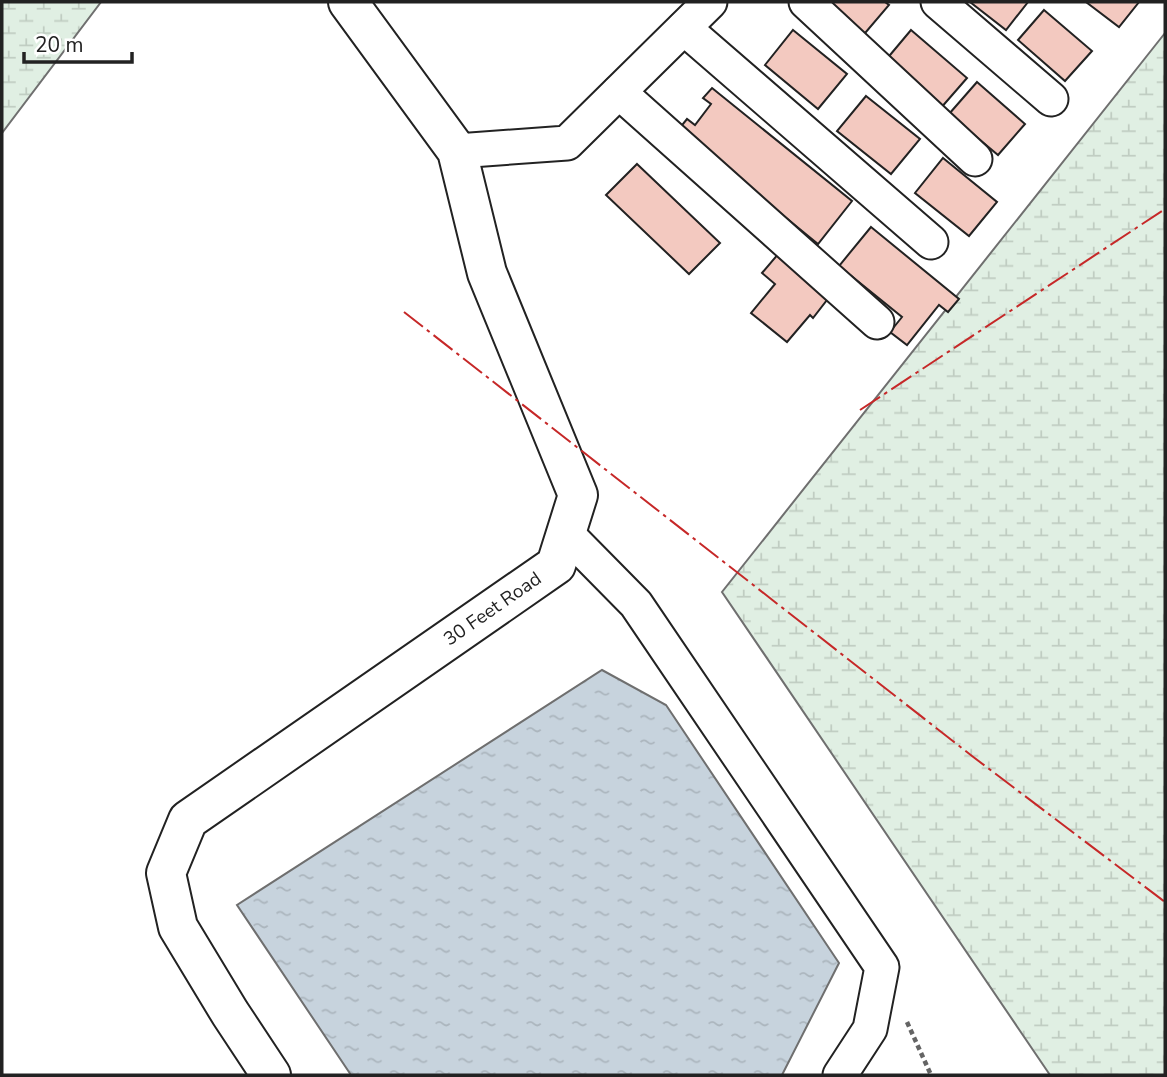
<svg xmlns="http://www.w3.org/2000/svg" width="1167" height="1077" font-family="'Nunito Sans',sans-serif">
<defs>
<pattern id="wetland-marsh" width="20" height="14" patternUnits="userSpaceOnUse" patternTransform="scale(1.75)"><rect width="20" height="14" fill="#e0efe3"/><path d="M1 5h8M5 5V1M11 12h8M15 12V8" fill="none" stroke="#c0cdc2"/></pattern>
<pattern id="water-ripples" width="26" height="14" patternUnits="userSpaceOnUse" patternTransform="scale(1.75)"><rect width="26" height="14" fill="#c7d3dd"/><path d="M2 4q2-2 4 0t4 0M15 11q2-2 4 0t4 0" fill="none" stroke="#abb5bd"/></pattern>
</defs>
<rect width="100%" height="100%" fill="#fff"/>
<g fill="url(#wetland-marsh)" stroke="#6f6f6f" stroke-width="2">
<polygon points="2,2 101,2 2,133"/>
<polygon points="1165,33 1165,1075 1050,1075 722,592"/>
</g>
<polygon fill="url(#water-ripples)" stroke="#6f6f6f" stroke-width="2" points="602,670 666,705 839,963 782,1075 351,1075 237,905"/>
<g fill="#f3c9c0" stroke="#222" stroke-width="2">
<polygon points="818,2 885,2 889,5 860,39"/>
<polygon points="970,2 1028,2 1006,30"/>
<polygon points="1086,2 1139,2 1119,27"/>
<polygon points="1044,10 1092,51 1065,81 1018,40"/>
<polygon points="793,30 847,74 818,109 765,65"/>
<polygon points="911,30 967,78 940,109 885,61"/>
<polygon points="977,82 1025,124 998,155 949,114"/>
<polygon points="712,88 852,201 818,244 678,130 687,119 695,125 711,104 703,98"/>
<polygon points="866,96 920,139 891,174 837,131"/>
<polygon points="943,158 997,202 969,236 915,193"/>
<polygon points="637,164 720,243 689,274 606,195"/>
<polygon points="871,227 959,299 948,312 939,305 907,345 890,332 902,317 839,266"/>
<polygon points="785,246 830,296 813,318 810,315 787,342 751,313 775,284 762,273"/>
</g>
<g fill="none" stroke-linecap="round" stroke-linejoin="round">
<defs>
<g id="minor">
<polyline points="806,2 975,159"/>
<polyline points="938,2 1051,99"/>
<polyline points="684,28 931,242"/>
<polyline points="619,92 877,322"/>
<polyline points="457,151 567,143 710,2"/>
<polyline points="566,533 636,604 882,967 870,1029 840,1075"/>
</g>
<g id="tertiary">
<path id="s1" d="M271 1075 230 1013 178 927 166 873 188 820 556 565 578 495 487 273 457 151 348 2"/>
</g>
</defs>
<use href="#minor" stroke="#222" stroke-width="37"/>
<use href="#tertiary" stroke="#222" stroke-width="42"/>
<polyline stroke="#646464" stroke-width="4.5" stroke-dasharray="5 3.5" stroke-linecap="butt" points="907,1022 931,1075"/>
<use href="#minor" stroke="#fff" stroke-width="33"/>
<use href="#tertiary" stroke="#fff" stroke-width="38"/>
<g stroke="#c62828" stroke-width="2" stroke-dasharray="24 5 3.5 5" stroke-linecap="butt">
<polyline points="404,312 972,756 1165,902"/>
<polyline points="860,410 1165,209"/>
</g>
</g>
<g text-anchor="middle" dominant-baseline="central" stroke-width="5" stroke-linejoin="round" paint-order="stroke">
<g font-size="19" fill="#222" stroke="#fff">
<text stroke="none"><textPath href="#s1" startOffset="658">30 Feet Road</textPath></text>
</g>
</g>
<rect width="1167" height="1077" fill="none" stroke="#222222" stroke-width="7"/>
<path d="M24 52v10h108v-10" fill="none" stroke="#222222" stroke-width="3.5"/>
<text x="35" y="52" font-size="21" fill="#222222" stroke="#ffffff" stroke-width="5" paint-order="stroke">20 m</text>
</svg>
